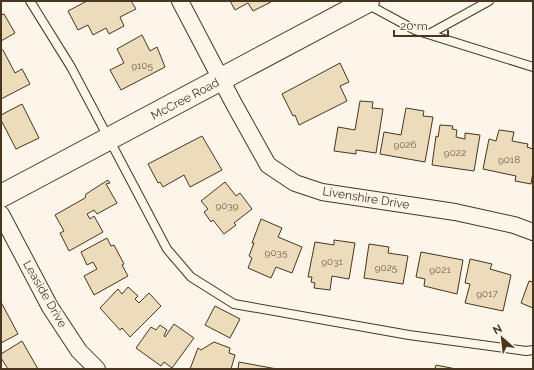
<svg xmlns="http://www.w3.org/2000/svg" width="534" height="370" font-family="Raleway,sans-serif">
<rect width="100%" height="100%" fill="#fbf6e9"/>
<g fill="#ecdcbc" stroke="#4a3520">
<polygon points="87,1 131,1 136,9 120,17 124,26 109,34 106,28 93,35 88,25 78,30 68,11"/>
<polygon points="230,1 270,1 271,2 253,11 248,3 235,10"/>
<polygon points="4,14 15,33 1,41 1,15"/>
<polygon points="142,35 150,51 157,47 165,67 121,90 110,70 124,63 117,49"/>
<polygon points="1,50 3,50 15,73 22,69 30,84 1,99"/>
<polygon points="340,63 349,82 340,86 347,101 299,125 295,115 293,116 282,94"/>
<polygon points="360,101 373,102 372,108 383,109 376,153 356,150 356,154 334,151 338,127 355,130"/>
<polygon points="22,104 39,138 16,149 1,120 1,115"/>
<polygon points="406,108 424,111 423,116 433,117 425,162 380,154 384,132 401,135"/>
<polygon points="440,125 453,126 452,129 457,130 456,137 465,139 465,133 480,135 474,171 432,165 436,136 438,137"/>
<polygon points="499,130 514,132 512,141 528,144 527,147 533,149 533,172 531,184 515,181 516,176 483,169 489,139 496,141"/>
<polygon points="202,136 222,170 190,187 184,175 163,187 160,182 158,183 148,164"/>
<polygon points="108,180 110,183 106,184 117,203 97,214 94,210 87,214 90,219 94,216 103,232 69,251 60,233 64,231 55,215 85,198 86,194"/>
<polygon points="225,182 236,196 240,193 252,209 234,223 236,225 224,234 213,220 211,222 204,212 208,209 201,201"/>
<polygon points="261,219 282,228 278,237 302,247 292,273 276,267 271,278 248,268 252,258 249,256 254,243 252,243"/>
<polygon points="107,238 111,246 114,245 124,264 122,265 128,276 94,295 84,276 97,269 93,262 87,265 81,252"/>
<polygon points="334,240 355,243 349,279 332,276 330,290 314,288 315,283 311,282 312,277 308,277 315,242 334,245"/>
<polygon points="369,244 389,247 388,253 408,256 403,284 364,278"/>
<polygon points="421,252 463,260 457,294 424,286 425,279 416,277"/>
<polygon points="470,259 492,264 490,269 511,275 503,311 465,303 470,284 465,283"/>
<polygon points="529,281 533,282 533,308 521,303"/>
<polygon points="128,287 138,296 135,299 139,303 149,293 161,306 130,337 122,328 120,330 100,308 118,289 122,294"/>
<polygon points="1,302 18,334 1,343"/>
<polygon points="215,306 240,319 230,338 205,325"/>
<polygon points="174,324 194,338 172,368 164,362 161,366 136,348 151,327 156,330 160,325 167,330 164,335 165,337"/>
<polygon points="22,341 38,369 8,369 1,358 1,354"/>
<polygon points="214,342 230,348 229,353 235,355 231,369 190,369 198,348 201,350"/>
<polygon points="239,362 277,369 238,369"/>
<polygon points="436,365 456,369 435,369"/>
</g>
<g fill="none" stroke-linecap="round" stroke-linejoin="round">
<defs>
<g id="lane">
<polyline points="30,1 71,67 167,249 191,277 234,304 409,335 526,351 533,350"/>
<polyline points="367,4 415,30 533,67"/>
<polyline points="429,34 489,1"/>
</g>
<g id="street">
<polyline points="180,1 234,104 268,165 295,183 322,192 455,212 514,225 533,232"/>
<polyline points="1,214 50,307 79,351 97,369"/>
</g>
<polyline id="secondary" points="1,196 368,1"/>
</defs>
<use href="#lane" stroke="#4a3520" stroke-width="10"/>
<use href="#street" stroke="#4a3520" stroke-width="18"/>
<use href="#secondary" stroke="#4a3520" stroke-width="24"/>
<use href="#lane" stroke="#fbf6e9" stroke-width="8"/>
<use href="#street" stroke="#fbf6e9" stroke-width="16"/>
<use href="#secondary" stroke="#fbf6e9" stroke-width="22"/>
</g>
<g text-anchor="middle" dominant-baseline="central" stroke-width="3" stroke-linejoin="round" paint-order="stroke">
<g font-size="10" fill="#725f47">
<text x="142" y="65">9105</text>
<text x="405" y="144">9026</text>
<text x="455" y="152">9022</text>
<text x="509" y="159">9018</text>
<text x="227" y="205">9039</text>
<text x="276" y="252">9035</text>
<text x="332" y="261">9031</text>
<text x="386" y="267">9025</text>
<text x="440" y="269">9021</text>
<text x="487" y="293">9017</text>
</g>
<g font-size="12" fill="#4a3520" stroke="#fbf6e9">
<text transform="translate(185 99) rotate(-28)">McCree Road</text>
<text transform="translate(366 198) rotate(9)">Livenshire Drive</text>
<text transform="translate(45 294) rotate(60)">Leaside Drive</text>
</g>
</g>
<rect width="534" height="370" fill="none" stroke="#4a3520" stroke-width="4"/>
<g transform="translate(502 338) rotate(332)" stroke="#fbf6e9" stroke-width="3" paint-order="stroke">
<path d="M0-3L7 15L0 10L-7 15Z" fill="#4a3520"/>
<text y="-6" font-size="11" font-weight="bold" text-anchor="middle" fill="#4a3520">N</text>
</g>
<path d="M394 30v6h54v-6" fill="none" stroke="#4a3520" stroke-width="2"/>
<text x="400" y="30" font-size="12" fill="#4a3520" stroke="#fbf6e9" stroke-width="3" paint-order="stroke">20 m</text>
</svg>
